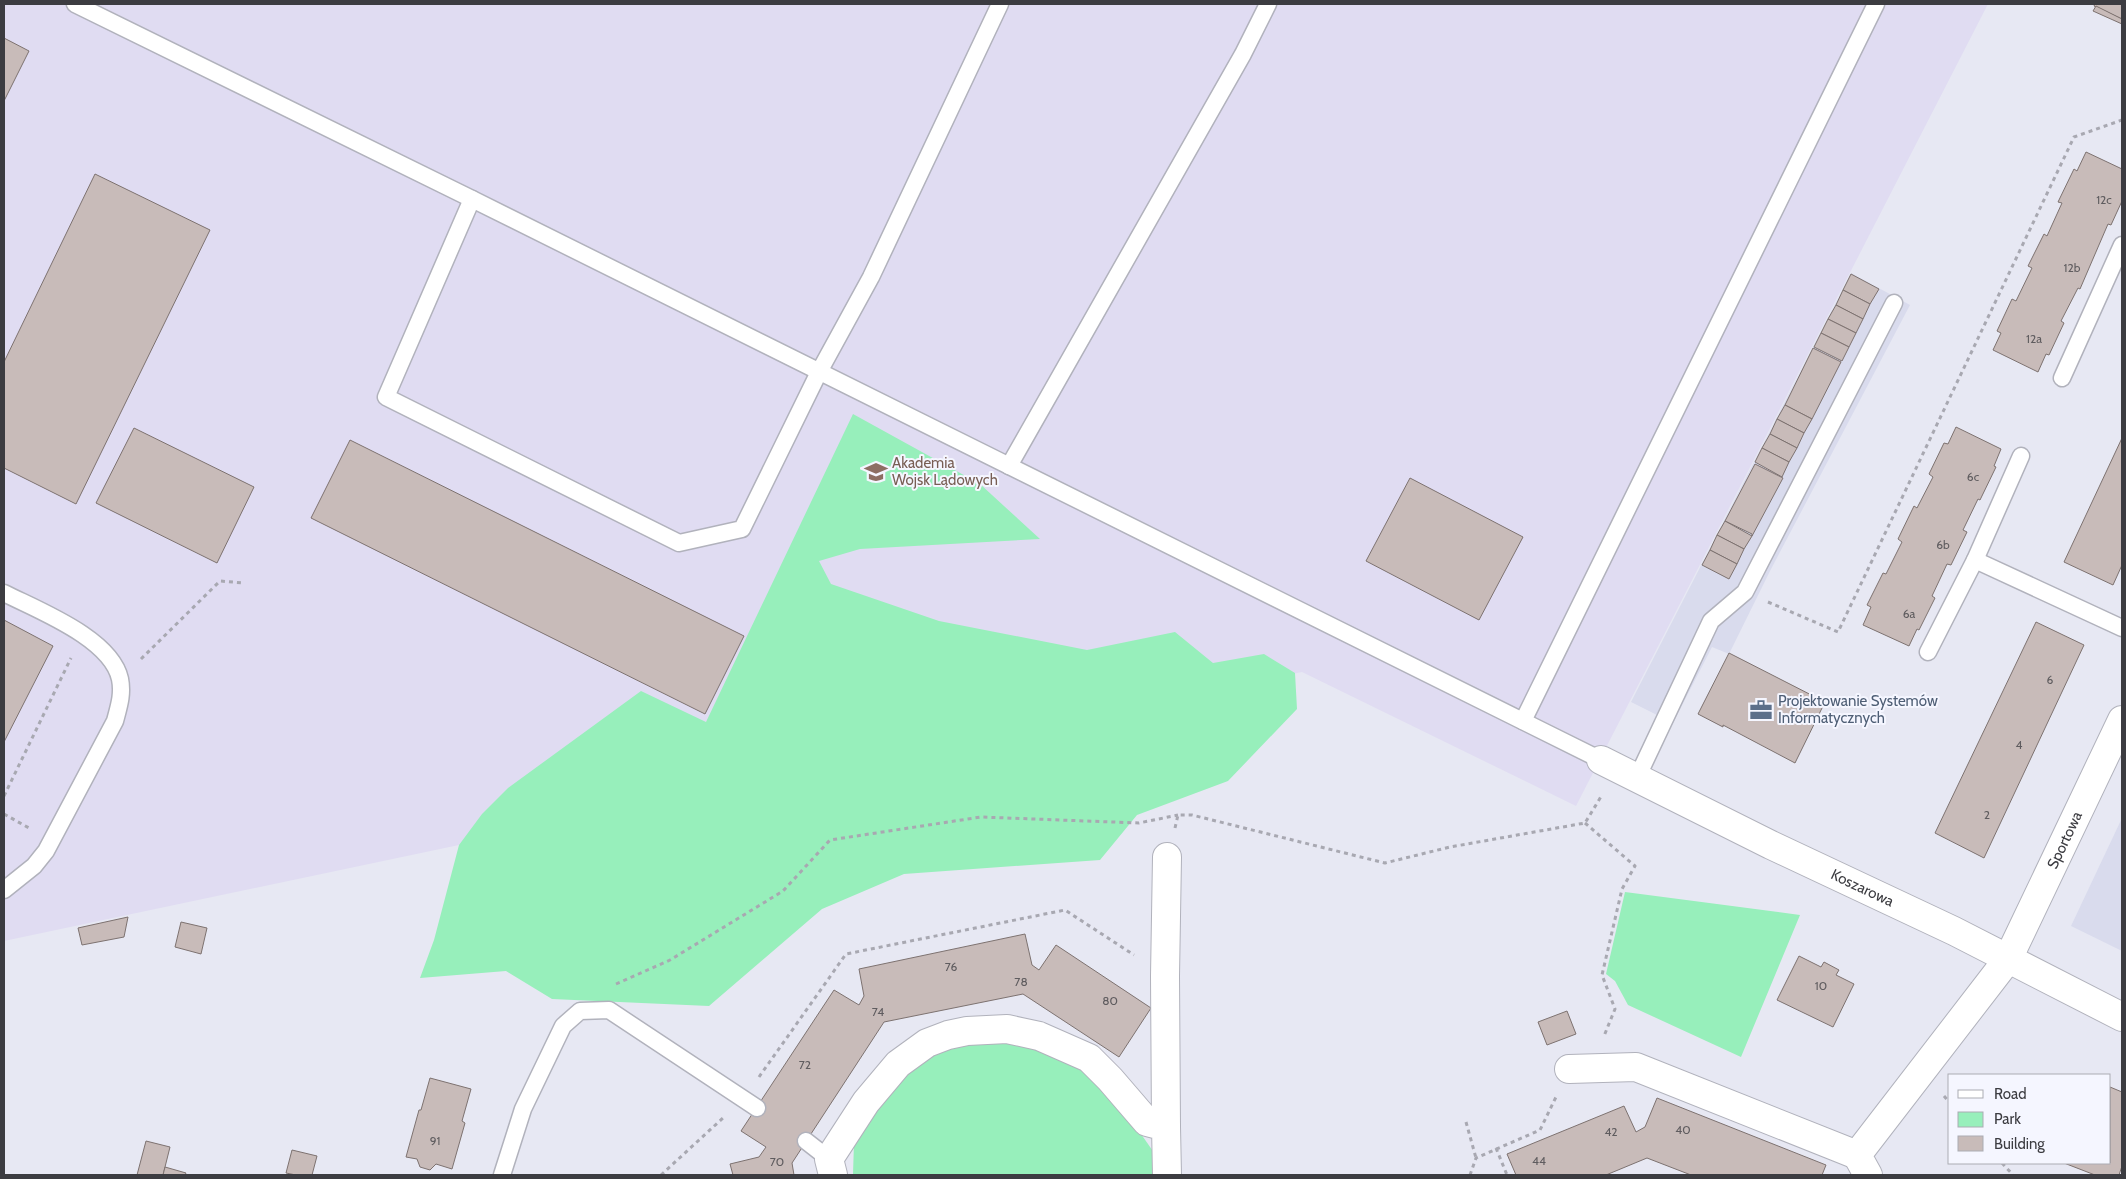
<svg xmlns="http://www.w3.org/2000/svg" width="2126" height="1179" font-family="Cabin,sans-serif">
<rect width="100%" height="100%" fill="#e7e8f3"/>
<g fill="#d9dbed">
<polygon points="1851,273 1910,305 1770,571 1729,654 1712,647 1673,723 1631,702"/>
<polygon points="2122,818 2122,951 2071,926"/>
</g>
<polygon fill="#e0dcf2" points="4,4 1988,4 1576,806 1302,672 459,845 4,941"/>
<g fill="#97efbb">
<polygon points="853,414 980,484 1040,539 860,549 819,561 831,584 939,621 1087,650 1175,632 1213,663 1264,654 1295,673 1297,709 1228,781 1137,815 1100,860 904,874 822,909 709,1006 552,999 506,971 420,978 434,940 459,845 482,814 508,788 641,691 706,722"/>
<polygon points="1625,892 1800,915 1741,1057 1628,1005 1615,981 1606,974"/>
<polygon points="994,1041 1037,1048 1084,1069 1124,1110 1148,1144 1157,1157 1159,1175 853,1175 854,1142 870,1115 906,1071 950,1046"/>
</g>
<g fill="#c8bbb9" stroke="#7d7270">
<polygon points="2095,4 2122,4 2122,19 2094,6"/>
<polygon points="2096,6 2122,19 2122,24 2093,11"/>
<polygon points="4,38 29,51 4,101"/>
<polygon points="2086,152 2122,169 2122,201 2111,225 2108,224 2080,289 2078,288 2061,321 2064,323 2049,355 2046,354 2038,372 1993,350 2001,333 1997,331 2012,299 2016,301 2032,268 2028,266 2044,234 2047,236 2062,203 2058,202 2074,169 2077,171"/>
<polygon points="95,174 210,230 76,504 4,468 4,362"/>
<polygon points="1851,274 1879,289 1870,304 1843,290"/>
<polygon points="1843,290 1870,304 1863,319 1836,305"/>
<polygon points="1836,305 1863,319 1856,333 1828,319"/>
<polygon points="1828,319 1856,333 1849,347 1821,333"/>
<polygon points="1821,333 1849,347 1842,361 1814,347"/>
<polygon points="1813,348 1841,362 1812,419 1785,405"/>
<polygon points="1785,405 1812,419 1804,433 1777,419"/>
<polygon points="1777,419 1804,433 1797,448 1770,434"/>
<polygon points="1956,427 2001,449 1994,466 1996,467 1980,500 1978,499 1963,530 1967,532 1951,565 1947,564 1932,596 1935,598 1919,630 1917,629 1909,646 1863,625 1871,607 1867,605 1883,573 1886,574 1902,542 1898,539 1914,506 1917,508 1933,477 1929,474 1944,443 1948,444"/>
<polygon points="134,428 254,487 217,563 96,503"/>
<polygon points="1770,434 1797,448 1789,462 1762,448"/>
<polygon points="2122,438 2122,565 2113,585 2064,562"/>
<polygon points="350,440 744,636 705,714 311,518"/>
<polygon points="1762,448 1789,462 1782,477 1755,462"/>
<polygon points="1755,464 1783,478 1752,536 1752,534 1725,521"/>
<polygon points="1410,478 1523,537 1479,620 1366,561"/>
<polygon points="1725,521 1752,536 1744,549 1717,535"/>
<polygon points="1717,535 1744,549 1737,564 1710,550"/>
<polygon points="1710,550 1737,564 1729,579 1702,565"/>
<polygon points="4,620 53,646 4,742"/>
<polygon points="2036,622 2084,645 1984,858 1935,833"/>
<polygon points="1729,653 1825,702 1795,763 1723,725 1723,727 1698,714"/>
<polygon points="128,917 124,937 82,945 78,928"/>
<polygon points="181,922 207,928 201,954 175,947"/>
<polygon points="1025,934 1032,965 1039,970 1056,945 1151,1008 1119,1057 1023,994 884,1022 792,1163 794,1175 733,1175 730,1164 759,1157 766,1147 741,1131 834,990 859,1005 864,996 859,969"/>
<polygon points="1799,956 1821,967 1824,962 1839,970 1836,975 1854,984 1833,1027 1777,1000"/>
<polygon points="1567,1011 1576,1034 1547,1045 1538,1022"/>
<polygon points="430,1078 471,1089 462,1121 465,1123 452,1169 436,1164 430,1170 420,1167 417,1159 406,1157 419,1110 421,1110"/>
<polygon points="2110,1087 2122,1092 2122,1166 2119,1175 2095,1175 2064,1163 2110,1163"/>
<polygon points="1657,1098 1826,1165 1822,1175 1691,1175 1647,1158 1606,1175 1516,1175 1507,1154 1624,1106 1636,1132 1645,1127"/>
<polygon points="146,1141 170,1147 163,1175 137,1175"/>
<polygon points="292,1150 317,1156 312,1175 296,1175 286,1173"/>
<polygon points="165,1167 186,1173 185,1175 163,1175"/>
</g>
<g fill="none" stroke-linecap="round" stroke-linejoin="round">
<defs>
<g id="lane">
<polyline points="75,4 472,199 1601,760"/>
<polyline points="472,199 386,397 679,543 742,529 819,372 871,277 1000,4"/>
<polyline points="2062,378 2122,245"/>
<polyline points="1009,466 1243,54 1268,4"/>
<polyline points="1975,560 2122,628"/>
<path d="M4 593C37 610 111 638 120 679 123 694 119 706 115 721L46 851 34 866 4 890"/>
<polyline points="1928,652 1975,560 2021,456"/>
<polyline points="1523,721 1876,4"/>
<polyline points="1637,778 1711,621 1745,592 1894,303"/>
<polyline points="806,1141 829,1159"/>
<polyline points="502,1175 523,1109 563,1026 580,1011 609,1010 757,1108"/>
</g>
<g id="street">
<path id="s1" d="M1601 760 1771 845 1954 931 2122 1017"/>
<polyline points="1569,1069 1636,1067 1857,1155"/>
<polyline points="1166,1127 1165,976 1167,857"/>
<polyline points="833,1175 829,1159 866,1102 898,1064 927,1043 948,1035 967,1031 1007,1029 1039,1036 1089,1058 1110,1079 1147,1122 1166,1127 1167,1175"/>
<path id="s2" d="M1868 1175 1857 1155 2008 959 2122 720"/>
</g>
</defs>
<use href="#lane" stroke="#b1b2bc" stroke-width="19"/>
<use href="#street" stroke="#b1b2bc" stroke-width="30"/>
<g stroke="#a8a8b1" stroke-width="3" stroke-dasharray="4 4" stroke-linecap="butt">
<polyline points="1768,602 1838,632 2074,137 2122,120"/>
<polyline points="141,659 220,581 244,583"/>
<polyline points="4,796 71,658"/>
<polyline points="4,814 29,828"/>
<polyline points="1585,823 1635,866 1622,889 1602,975 1615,1009 1604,1036"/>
<polyline points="1175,828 1178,815 1192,815 1385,863 1450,847 1585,823 1602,795"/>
<polyline points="616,984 670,960 783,891 830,840 981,817 1139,823 1178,815"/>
<polyline points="759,1077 846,954 1065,910 1134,955"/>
<polyline points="1944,1096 1950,1103"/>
<polyline points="1466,1122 1476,1158"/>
<polyline points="1496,1148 1507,1175"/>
<polyline points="2002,1163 2013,1175"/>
<polyline points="661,1175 724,1117"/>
<polyline points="1470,1175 1476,1158 1540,1130 1556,1097"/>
</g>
<use href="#lane" stroke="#fff" stroke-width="16"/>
<use href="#street" stroke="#fff" stroke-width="28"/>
</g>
<defs>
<symbol id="university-bare" viewBox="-9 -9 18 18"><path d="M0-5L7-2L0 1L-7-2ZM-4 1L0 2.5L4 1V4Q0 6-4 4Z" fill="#8d6e63" stroke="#f5f6ff" stroke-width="2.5" paint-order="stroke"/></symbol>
<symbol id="office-bare" viewBox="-9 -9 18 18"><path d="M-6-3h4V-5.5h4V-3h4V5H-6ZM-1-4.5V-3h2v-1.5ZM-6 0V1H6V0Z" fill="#5c6f8a" stroke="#f5f6ff" stroke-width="2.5" paint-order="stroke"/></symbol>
</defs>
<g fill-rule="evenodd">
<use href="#university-bare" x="860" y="456" width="32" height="32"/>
<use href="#office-bare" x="1745" y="694" width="32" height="32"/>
</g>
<g text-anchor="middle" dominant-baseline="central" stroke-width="4" stroke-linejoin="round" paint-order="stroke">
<g font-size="12" fill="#5f5c5f">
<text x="2104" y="199">12c</text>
<text x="2072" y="267">12b</text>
<text x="2034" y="338">12a</text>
<text x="1973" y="476">6c</text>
<text x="1943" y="544">6b</text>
<text x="1909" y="613">6a</text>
<text x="2050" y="679">6</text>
<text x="2019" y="744">4</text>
<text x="1987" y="814">2</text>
<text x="951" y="966">76</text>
<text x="1021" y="981">78</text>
<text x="1821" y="985">10</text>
<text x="1110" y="1000">80</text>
<text x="878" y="1011">74</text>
<text x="805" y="1064">72</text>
<text x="1683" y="1129">40</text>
<text x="1611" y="1131">42</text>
<text x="435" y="1140">91</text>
<text x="1539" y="1160">44</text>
<text x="777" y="1161">70</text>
</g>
<g font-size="15" fill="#785e54" stroke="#f5f6ff" text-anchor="start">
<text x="892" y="463">Akademia<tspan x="892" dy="17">Wojsk Lądowych</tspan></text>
</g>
<g font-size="15" fill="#4e5e75" stroke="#f5f6ff" text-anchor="start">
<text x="1778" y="701">Projektowanie Systemów<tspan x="1778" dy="17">Informatycznych</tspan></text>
</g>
<g font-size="15" fill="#3c3c41" stroke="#f5f6ff">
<text stroke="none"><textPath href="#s2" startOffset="402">Sportowa</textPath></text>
<text stroke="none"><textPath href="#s1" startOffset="291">Koszarowa</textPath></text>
</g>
</g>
<rect width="2126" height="1179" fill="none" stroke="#3c3c41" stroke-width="10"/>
<rect x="1948" y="1074" width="162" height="90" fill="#f5f6ff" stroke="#abacb3"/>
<rect x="1958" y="1090" width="25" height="8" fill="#ffffff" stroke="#abacb3"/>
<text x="1994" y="1099" font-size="15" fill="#3c3c41">Road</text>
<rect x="1958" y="1112" width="25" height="15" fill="#97efbb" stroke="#abacb3"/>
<text x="1994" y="1124" font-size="15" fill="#3c3c41">Park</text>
<rect x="1958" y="1136" width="25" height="15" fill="#c8bbb9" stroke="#abacb3"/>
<text x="1994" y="1149" font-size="15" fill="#3c3c41">Building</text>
</svg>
